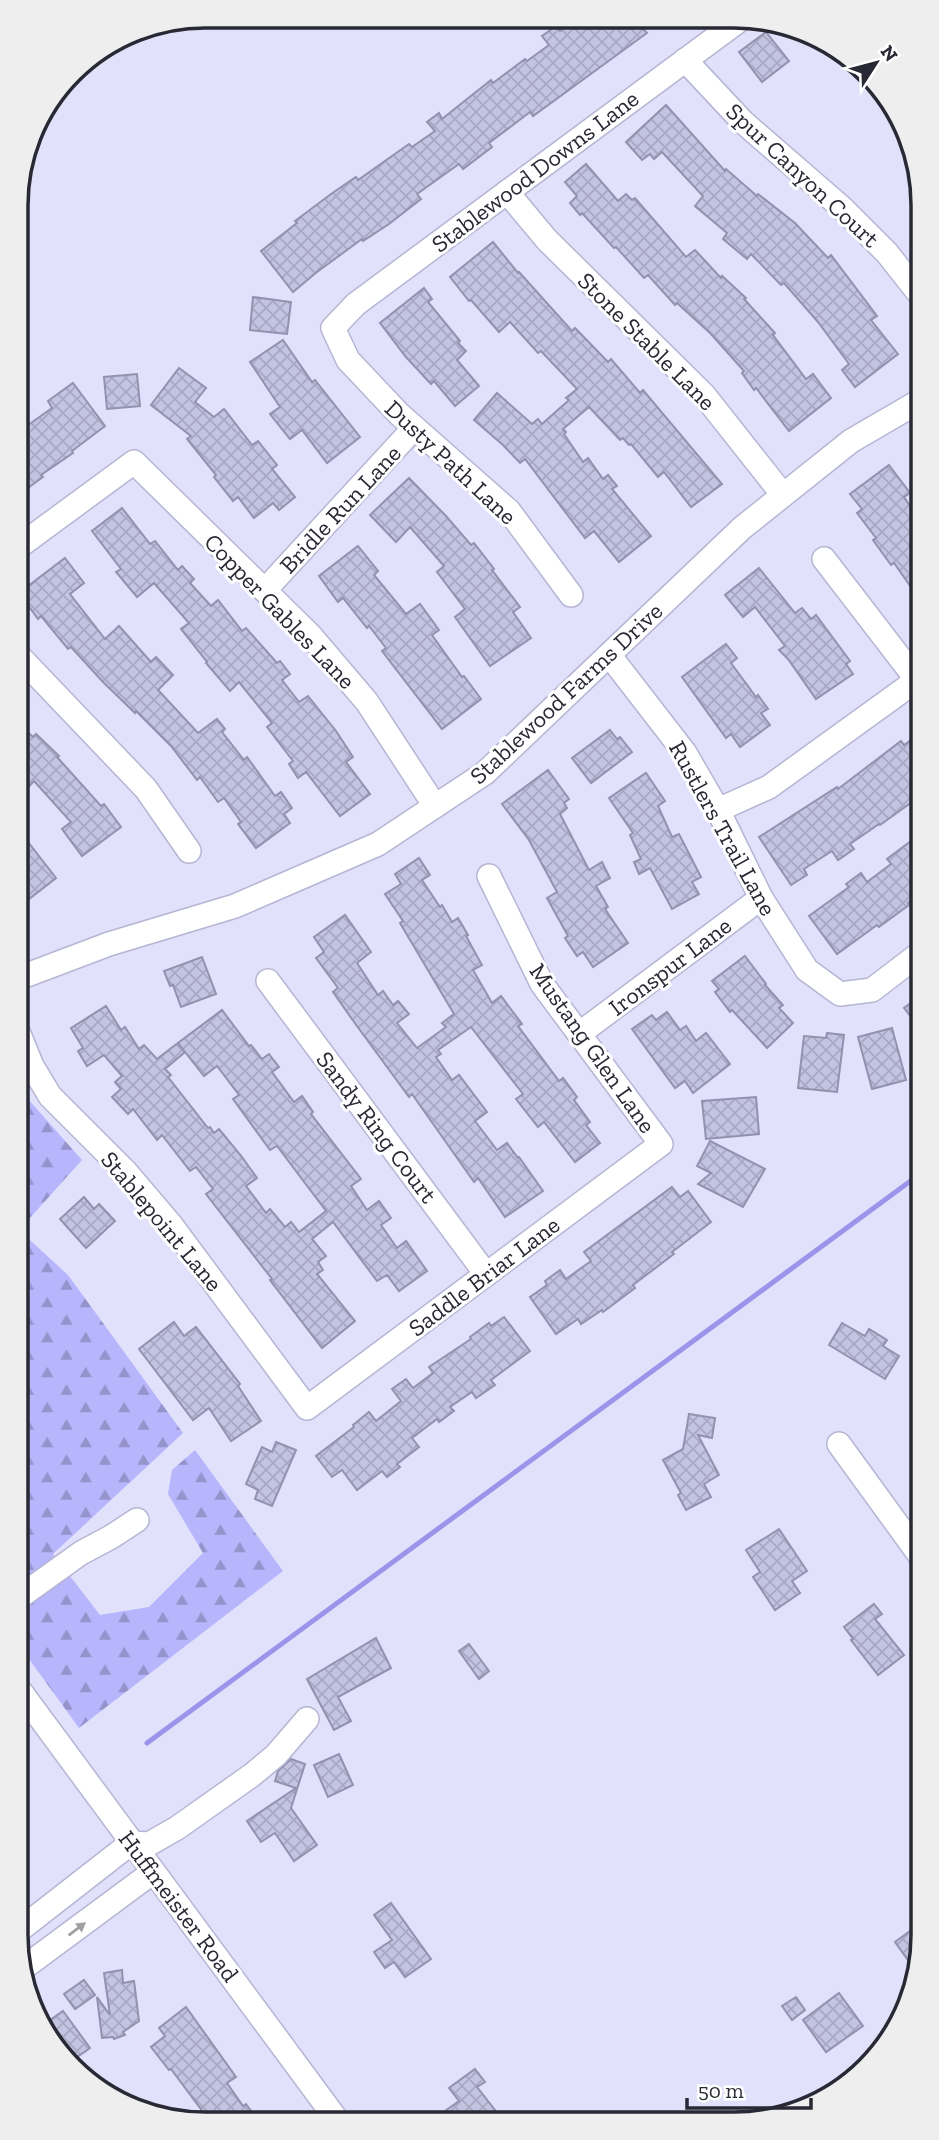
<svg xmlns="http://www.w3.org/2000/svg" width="939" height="2140" font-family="'Zilla Slab',serif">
<defs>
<pattern id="forest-firs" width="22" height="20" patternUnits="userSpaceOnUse" patternTransform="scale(1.75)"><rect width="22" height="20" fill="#b7b5fb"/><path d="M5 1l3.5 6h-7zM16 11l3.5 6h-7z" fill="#9593cc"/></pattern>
<pattern id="building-cross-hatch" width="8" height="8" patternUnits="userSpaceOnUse" patternTransform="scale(1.75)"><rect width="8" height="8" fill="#c3c3e2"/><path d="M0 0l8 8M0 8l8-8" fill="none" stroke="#a8a8c2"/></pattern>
</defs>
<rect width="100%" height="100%" fill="#e1e1fb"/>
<g fill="url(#forest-firs)">
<polygon points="19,1084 28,1099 82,1160 20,1229"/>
<polygon points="20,1231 68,1275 183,1433 53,1554 100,1615 149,1607 203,1553 168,1494 172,1470 195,1450 283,1571 79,1728 21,1648"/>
</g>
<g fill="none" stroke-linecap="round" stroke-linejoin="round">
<polyline stroke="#9a95eb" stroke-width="5" points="147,1743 920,1174"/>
</g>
<g fill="url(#building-cross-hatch)" stroke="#9292b0" stroke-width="2">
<polygon points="577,18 657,19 643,29 647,33 533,116 530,112 489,143 492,147 463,169 459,164 417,194 421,199 389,224 363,241 362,239 317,272 293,292 261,251 297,223 295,221 331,194 356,177 358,180 409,144 412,147 435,131 427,122 439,113 442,119 491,80 493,83 525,59 527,61 549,45 542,36 556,26 560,31"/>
<polygon points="766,32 789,61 762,82 739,52"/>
<polygon points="666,105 725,171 726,169 757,196 758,194 795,223 828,258 831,255 877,316 871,320 898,354 855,387 842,370 849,364 818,322 784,283 781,285 751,254 747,259 723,239 727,233 695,206 703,196 662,152 654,159 650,154 642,160 626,142"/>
<polygon points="586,164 618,201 626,194 632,200 635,198 686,257 695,250 721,278 722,276 746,298 744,299 775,333 773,335 806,379 813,374 831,398 789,431 756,388 754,390 742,373 744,371 710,333 677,303 675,305 648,275 644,278 616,247 614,248 582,213 580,215 570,203 577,196 565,182"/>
<polygon points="493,242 518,273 519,272 572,331 575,328 608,362 611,359 640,393 643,390 722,484 691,507 664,472 658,477 631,444 629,445 623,438 620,440 589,407 563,429 566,432 564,434 583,462 588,458 603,479 608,475 617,486 612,489 651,536 619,562 594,531 585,538 525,459 520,463 503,445 474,420 497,393 532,424 538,419 542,424 569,400 566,398 577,389 541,351 538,353 510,322 499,332 471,300 469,301 450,277"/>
<polygon points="424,288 432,299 428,302 460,341 458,343 466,351 457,360 479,386 455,406 434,381 431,384 406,357 380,323"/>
<polygon points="253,297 291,302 287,334 250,330"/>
<polygon points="283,340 312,382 315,380 360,437 327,463 302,430 290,439 270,414 280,407 250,362"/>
<polygon points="179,368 206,388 195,402 214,417 224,409 252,445 258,441 277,465 272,469 295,497 279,510 273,503 254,518 238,497 233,501 214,477 216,475 187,439 191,436 151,405"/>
<polygon points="137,374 140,406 107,409 104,377"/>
<polygon points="73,383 105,426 72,451 73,453 41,475 43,477 17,496 17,433 52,408 48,401"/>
<polygon points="889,465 910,493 904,497 918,518 918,597 894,563 891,565 873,540 876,538 857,513 862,509 850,494"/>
<polygon points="409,478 446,516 471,545 474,543 494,569 492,570 520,607 513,612 531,638 490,666 455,617 465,609 437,572 444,566 410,527 396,542 370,515"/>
<polygon points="122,508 150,544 155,541 178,570 182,566 194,579 190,583 211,606 218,600 242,631 246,628 277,663 280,661 290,674 282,680 299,702 308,696 336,731 353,757 346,762 370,794 340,816 306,772 298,778 289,764 293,761 267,727 272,723 239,682 230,691 206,663 207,662 181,629 189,623 154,583 137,597 116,572 121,569 92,531"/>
<polygon points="358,546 378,571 374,575 406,614 420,604 439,630 432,635 462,677 464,676 481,699 442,729 382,651 386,648 369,626 367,628 343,598 338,602 319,576"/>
<polygon points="65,558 84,583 70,594 105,639 119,626 151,662 156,657 173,675 158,690 198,733 217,719 225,729 222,732 244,760 247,757 275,796 281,792 292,808 284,814 290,823 256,848 238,824 241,822 224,798 218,802 200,777 197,780 171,746 136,711 135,713 103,682 71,647 68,649 41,616 38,619 19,593"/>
<polygon points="759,568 795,613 802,608 811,619 816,615 850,661 846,664 853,674 816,699 788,659 779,650 785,646 755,607 743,617 725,595"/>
<polygon points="726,644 737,658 731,663 756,697 758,695 768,709 761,713 770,725 740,747 731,734 726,738 682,677"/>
<polygon points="18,723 33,737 36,734 59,756 57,757 101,806 104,804 121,827 82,856 62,829 71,822 34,781 18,798"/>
<polygon points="610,730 617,739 620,737 632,752 591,783 572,758"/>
<polygon points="919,734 919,797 880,825 879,824 850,844 854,849 838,860 832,851 804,869 807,875 791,885 759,837 837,787 838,789 901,741 904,745"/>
<polygon points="548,770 569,799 564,803 567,808 560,814 589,870 602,862 610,878 596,886 608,907 605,909 628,943 593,967 583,952 577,956 565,938 568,936 547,898 557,892 529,840 502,804"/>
<polygon points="646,773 665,801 658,806 672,837 679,834 701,877 692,882 699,894 672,909 650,868 639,874 634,862 641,859 630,835 633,833 609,798"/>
<polygon points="18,829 56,878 19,907 18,864"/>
<polygon points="919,835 919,894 908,903 909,905 879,927 877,925 837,954 809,916 849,887 846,884 861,873 867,882 891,864 887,859"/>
<polygon points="419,858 430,875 422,880 440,907 442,905 452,922 458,918 468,935 466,936 482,965 473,970 492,1003 501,996 522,1024 518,1026 559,1081 563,1078 577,1097 574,1100 590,1122 586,1125 600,1143 575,1162 544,1122 538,1127 516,1099 523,1094 471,1027 438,1050 441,1054 436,1057 452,1080 459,1075 487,1112 475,1121 497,1150 507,1143 518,1158 519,1157 543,1191 505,1217 478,1178 474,1182 412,1094 409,1097 354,1022 333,992 338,988 316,958 324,952 314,937 345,915 371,952 357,963 378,995 383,991 393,1005 398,1001 409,1014 397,1023 417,1048 446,1027 442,1023 454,1014 400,923 403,921 385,894 401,884 395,874"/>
<polygon points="745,956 766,984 765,985 783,1005 779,1008 793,1023 767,1048 732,1010 730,1012 715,992 719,989 712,981"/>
<polygon points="202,957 216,994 181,1007 173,985 170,986 164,971"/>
<polygon points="920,996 920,1028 904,1008"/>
<polygon points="106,1006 121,1030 125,1027 139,1049 144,1045 157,1059 178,1043 185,1052 165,1069 171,1075 168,1077 208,1128 210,1127 214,1133 219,1129 242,1157 257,1178 246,1186 266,1213 270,1209 285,1227 291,1222 299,1232 326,1211 277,1146 270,1150 233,1099 239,1095 217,1066 204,1076 178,1043 222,1010 249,1046 251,1045 262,1059 269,1054 279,1067 272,1072 294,1102 302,1096 313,1112 311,1114 361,1179 351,1186 367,1210 379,1201 391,1218 381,1225 397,1248 406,1241 427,1271 399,1291 387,1275 377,1281 333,1222 312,1239 326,1256 318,1262 323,1270 317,1274 355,1321 322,1348 270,1280 272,1279 206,1194 213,1189 196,1167 190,1171 162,1135 157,1140 133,1109 128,1114 112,1097 121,1089 115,1082 122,1076 104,1055 87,1066 78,1051 83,1048 71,1028"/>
<polygon points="667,1012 680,1030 686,1026 696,1041 706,1033 730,1064 693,1093 685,1081 675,1088 632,1029 652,1015 656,1020"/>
<polygon points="892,1028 906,1080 872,1089 858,1037"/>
<polygon points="827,1033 844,1035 837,1092 798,1088 804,1036 826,1038"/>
<polygon points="756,1097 759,1134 706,1139 702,1101"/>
<polygon points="710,1141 765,1169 743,1207 698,1184 711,1173 697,1166"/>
<polygon points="672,1187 680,1197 688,1191 711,1222 672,1252 674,1254 633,1285 635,1288 603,1312 602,1310 581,1324 578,1319 556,1334 530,1297 547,1285 545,1281 560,1270 566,1279 591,1261 584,1252"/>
<polygon points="84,1197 94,1209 99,1204 115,1221 86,1248 60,1219"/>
<polygon points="504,1317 530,1351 491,1380 495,1385 476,1398 472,1392 450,1407 454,1411 439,1422 437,1419 412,1438 419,1447 397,1464 400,1467 387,1477 382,1471 357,1490 342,1470 332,1477 316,1456 354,1427 353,1425 369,1412 376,1421 401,1401 392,1389 406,1379 413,1388 433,1373 429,1367 471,1339 470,1337 489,1323 491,1326"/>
<polygon points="174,1322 184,1336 196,1327 240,1384 238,1386 261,1421 231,1441 209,1408 193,1420 139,1349"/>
<polygon points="842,1323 865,1336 869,1329 887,1340 883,1346 899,1356 885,1379 829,1345"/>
<polygon points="689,1414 715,1418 712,1438 698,1435 719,1475 704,1484 711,1497 686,1510 678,1495 681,1493 663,1460 683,1449"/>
<polygon points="276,1442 296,1450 272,1506 255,1499 258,1490 246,1484 262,1447 272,1452"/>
<polygon points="779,1529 807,1571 792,1581 800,1593 775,1610 753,1577 760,1572 746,1550"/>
<polygon points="874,1604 882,1614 875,1619 904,1655 878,1675 851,1640 853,1639 844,1627"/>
<polygon points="376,1638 391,1668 338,1697 351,1721 334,1730 307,1679"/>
<polygon points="469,1644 489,1671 479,1679 459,1651"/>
<polygon points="339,1754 353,1785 328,1797 314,1765"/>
<polygon points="291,1759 305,1764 291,1808 317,1845 294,1861 275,1833 261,1842 247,1821 296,1788 275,1781 278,1771"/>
<polygon points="391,1903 431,1959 405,1977 394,1962 385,1968 374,1952 392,1940 374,1915"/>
<polygon points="917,1926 923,1934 923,1948 917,1973 895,1942"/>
<polygon points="122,1970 123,1983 134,1981 139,2021 123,2032 125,2035 114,2039 113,2037 102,2038 97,1997 110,2015 104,1973"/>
<polygon points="84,1980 95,1995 75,2009 64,1994"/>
<polygon points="839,1993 863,2026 826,2052 803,2020"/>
<polygon points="796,1997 805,2010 792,2020 782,2006"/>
<polygon points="186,2007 236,2077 227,2083 243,2106 246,2104 258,2120 209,2120 171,2069 169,2070 151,2047 165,2036 159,2028"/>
<polygon points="63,2011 90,2048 70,2062 46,2023"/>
<polygon points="475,2069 485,2082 477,2087 502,2119 451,2119 445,2111 459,2101 449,2088"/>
</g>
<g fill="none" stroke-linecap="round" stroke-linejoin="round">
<defs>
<g id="minor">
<polyline points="685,60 743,122 841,207 887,253 917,291"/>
<polyline points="507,192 547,240 704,395 783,495"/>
<polyline points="17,548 134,462 310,635 367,702 435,806"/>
<polyline points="265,590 414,428"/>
<polyline points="571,595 509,511 399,414 348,360 333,328 356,304 741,19"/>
<polyline points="18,655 146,789 189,851"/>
<polyline points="610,656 685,753 718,810 761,898 807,970 840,994 872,990 919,954"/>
<polyline points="718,810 769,787 917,680 824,559"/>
<polyline points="19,978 109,944 235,906 378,844 485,773 742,528 851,441 918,402"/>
<polyline points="268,981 486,1274"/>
<polyline points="19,1034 32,1066 50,1096 126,1172 172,1226 307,1408 661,1144 542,984 489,876"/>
<polyline points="579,1034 761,898"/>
<polyline points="839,1444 921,1557"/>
<polyline points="21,1596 81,1553 111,1537 137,1520"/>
<polyline points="21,1692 337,2120"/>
<polyline points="22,1928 131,1843 149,1844 177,1828 252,1775 276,1755 307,1719"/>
<polyline points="22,1969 153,1872"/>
</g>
</defs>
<use href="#minor" stroke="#b6b5d4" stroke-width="26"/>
<use href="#minor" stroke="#fff" stroke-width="23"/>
</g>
<defs><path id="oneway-solid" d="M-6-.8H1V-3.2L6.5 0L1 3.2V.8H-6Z" transform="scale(1.75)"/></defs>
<use fill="#9f9fa4" href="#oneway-solid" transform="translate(77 1929) rotate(-37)"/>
<g text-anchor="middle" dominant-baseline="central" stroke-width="6" stroke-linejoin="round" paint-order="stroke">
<g font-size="24" fill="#292935" stroke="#fff">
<text transform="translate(535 171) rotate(-37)">Stablewood Downs Lane</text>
<text transform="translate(803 175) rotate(43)">Spur Canyon Court</text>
<text transform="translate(647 341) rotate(45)">Stone Stable Lane</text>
<text transform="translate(451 462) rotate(43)">Dusty Path Lane</text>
<text transform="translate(340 509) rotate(-47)">Bridle Run Lane</text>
<text transform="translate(280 611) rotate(46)">Copper Gables Lane</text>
<text transform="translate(566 693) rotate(-43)">Stablewood Farms Drive</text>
<text transform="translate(723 828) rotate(61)">Rustlers Trail Lane</text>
<text transform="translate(670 966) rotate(-37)">Ironspur Lane</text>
<text transform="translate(593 1048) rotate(55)">Mustang Glen Lane</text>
<text transform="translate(377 1127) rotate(53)">Sandy Ring Court</text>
<text transform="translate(162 1221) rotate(50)">Stablepoint Lane</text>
<text transform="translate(484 1276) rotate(-37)">Saddle Briar Lane</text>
<text transform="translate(179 1906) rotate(53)">Huffmeister Road</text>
</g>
</g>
<path d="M0 0H939V2140H0ZM205 28H734A177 177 0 0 1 911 205V1935A177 177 0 0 1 734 2112H205A177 177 0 0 1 28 1935V205A177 177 0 0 1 205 28Z" fill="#eeeeef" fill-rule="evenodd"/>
<path fill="none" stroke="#292935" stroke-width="3.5" d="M205 28H734A177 177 0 0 1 911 205V1935A177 177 0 0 1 734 2112H205A177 177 0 0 1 28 1935V205A177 177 0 0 1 205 28Z"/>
<g transform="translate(876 63) rotate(54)" stroke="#ffffff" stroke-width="5" paint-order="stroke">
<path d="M0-5L12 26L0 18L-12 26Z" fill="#292935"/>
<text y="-10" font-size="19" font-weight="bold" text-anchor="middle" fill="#292935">N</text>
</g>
<path d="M687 2098v10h124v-10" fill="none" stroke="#292935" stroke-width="3.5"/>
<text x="698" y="2098" font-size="21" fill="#292935" stroke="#ffffff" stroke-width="5" paint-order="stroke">50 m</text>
</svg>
